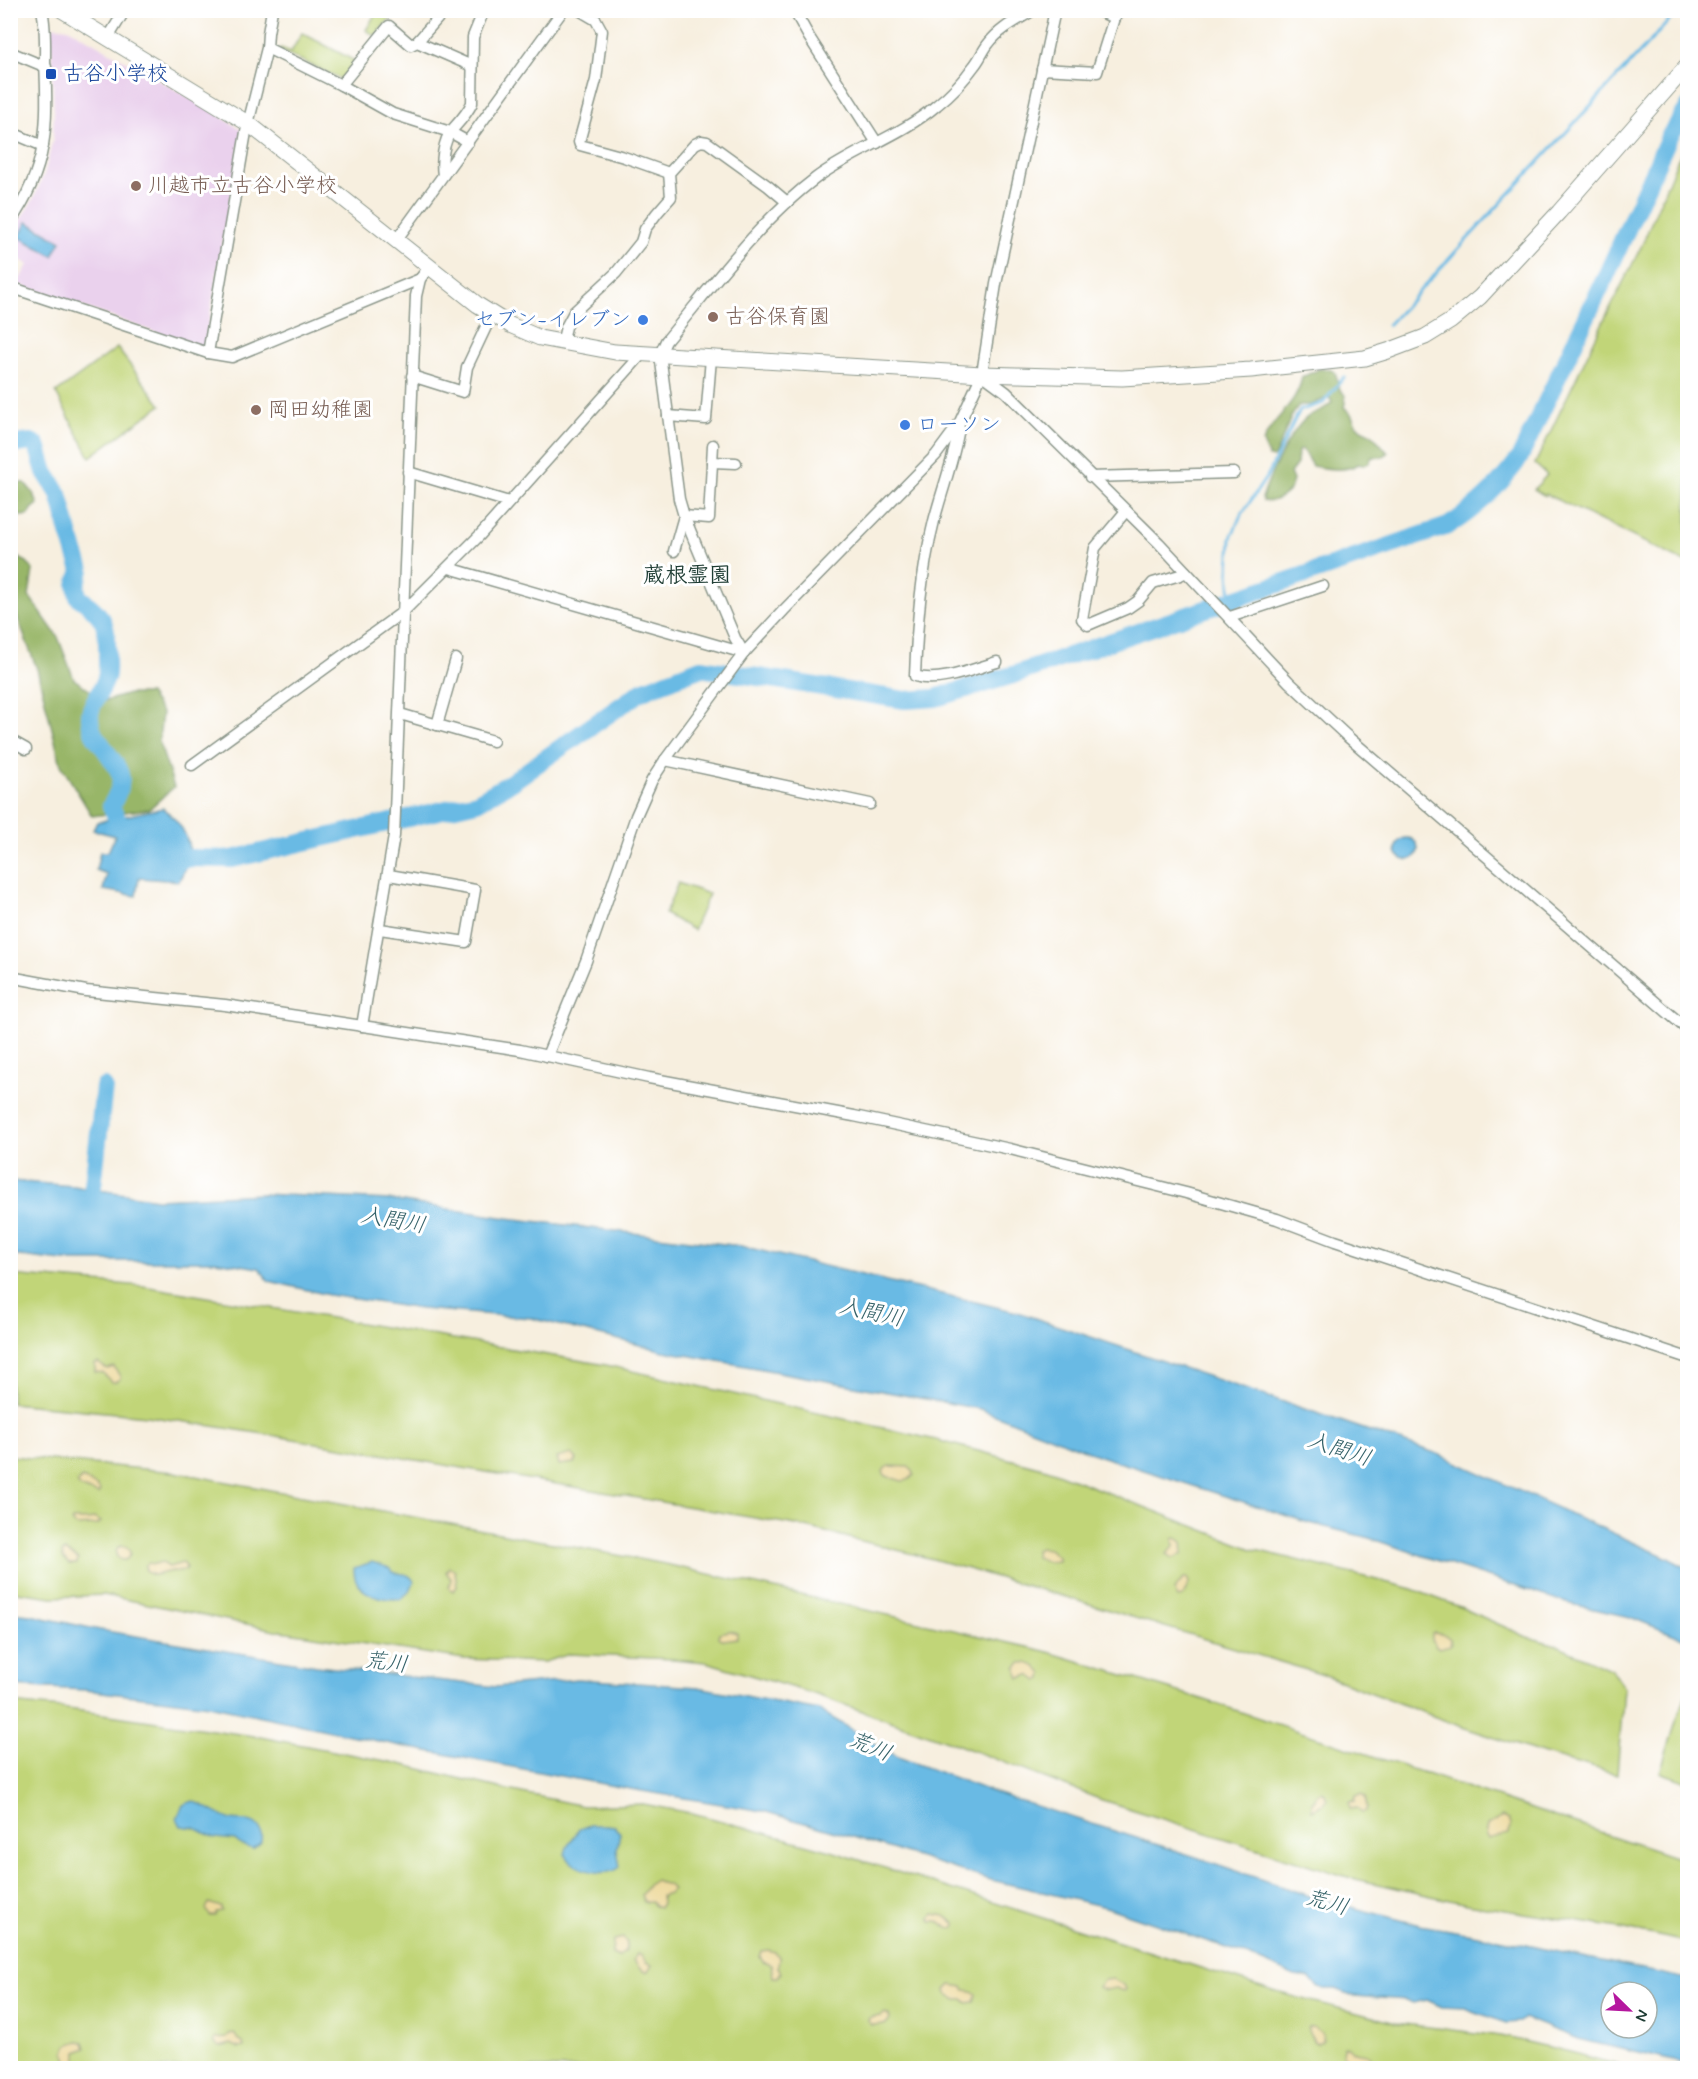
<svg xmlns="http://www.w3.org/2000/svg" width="1698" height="2079" font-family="Mynerve,'Klee One',sans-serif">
<rect width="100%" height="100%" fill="#fff"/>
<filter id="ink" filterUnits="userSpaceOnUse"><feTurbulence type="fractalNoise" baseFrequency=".0167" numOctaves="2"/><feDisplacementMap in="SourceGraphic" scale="12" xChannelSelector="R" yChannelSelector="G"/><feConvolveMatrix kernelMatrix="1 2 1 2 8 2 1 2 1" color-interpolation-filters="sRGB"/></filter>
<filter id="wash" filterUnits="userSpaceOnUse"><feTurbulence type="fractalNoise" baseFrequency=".008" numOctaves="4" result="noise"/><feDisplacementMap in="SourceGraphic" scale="24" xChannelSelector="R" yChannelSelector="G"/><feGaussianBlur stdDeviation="1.35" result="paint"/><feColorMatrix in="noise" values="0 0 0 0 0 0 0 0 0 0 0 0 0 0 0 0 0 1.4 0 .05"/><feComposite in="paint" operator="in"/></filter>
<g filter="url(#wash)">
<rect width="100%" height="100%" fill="#f7efdf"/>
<polygon fill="#ead1ed" points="54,26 68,28 209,109 242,130 204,349 17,284 28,265 11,253 10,235 33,200 45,172 53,139 54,113 51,30"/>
<g fill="#c1d578" stroke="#708956" stroke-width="1.5">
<polygon points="374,11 397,11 375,36 366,30 376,13"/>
<polygon points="302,33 355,61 341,79 279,50 281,48 291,52"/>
<polygon points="1687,142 1687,563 1546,494 1545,496 1534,489 1547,475 1535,464 1603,322 1641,247 1677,161"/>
<polygon points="117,348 161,405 90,457 56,393"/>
<polygon points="678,883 709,894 693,930 665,914"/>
<polygon points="10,1275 143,1286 606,1365 936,1440 1047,1469 1252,1549 1409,1588 1460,1607 1527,1637 1557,1645 1610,1669 1619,1679 1624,1688 1617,1774 1545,1754 1462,1727 1327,1676 1066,1597 933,1559 802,1526 264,1434 147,1416 11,1403"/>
<polygon points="10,1456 174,1472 665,1564 1045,1651 1205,1700 1687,1861 1687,1942 1625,1929 1467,1904 1351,1878 1102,1800 956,1744 811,1693 706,1662 673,1659 570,1654 544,1662 464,1659 275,1630 104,1595 52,1597 11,1591"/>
<polygon points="1687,1688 1688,1782 1687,1782 1660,1772"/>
<polygon points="10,1703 61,1708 260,1737 396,1763 503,1789 583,1806 643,1804 696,1814 831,1851 1280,1993 1396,2023 1501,2036 1570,2052 1629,2068 11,2068"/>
</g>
<g fill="#98b668" stroke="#5c7a4e" stroke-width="1.5">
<path d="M1319 369C1341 369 1334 374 1340 390 1347 395 1346 399 1344 407L1351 414 1356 424 1361 429 1372 434 1388 453 1383 457H1372L1369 463 1363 465 1359 464C1344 472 1329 469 1312 466L1302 449 1298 451 1297 464 1290 473 1293 480 1290 490C1283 497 1273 503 1263 501L1262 498C1269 477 1288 435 1305 419 1314 410 1323 413 1332 402L1329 397 1311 405H1299L1291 417 1276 454 1273 458 1269 457 1263 443C1271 418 1297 406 1302 377Z"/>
<polygon points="11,482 25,483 33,493 38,504 32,509 29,515 11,517"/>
<polygon points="17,557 27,562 33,570 29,596 58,637 74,679 105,701 129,694 149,694 162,713 159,742 174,787 149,809 92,816 61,765 37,669 11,601 11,560"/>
</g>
<g fill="#eeda9e" stroke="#868c69" stroke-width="1.5">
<polygon points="98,1363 107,1369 114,1367 120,1376 120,1379 115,1382 111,1382 103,1373 95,1372 95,1364"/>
<polygon points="572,1454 577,1459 574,1463 559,1465 557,1458"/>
<polygon points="890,1466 909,1467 913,1470 914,1475 908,1480 902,1481 886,1476 883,1472 885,1468"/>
<polygon points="82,1478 98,1487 100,1491 98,1494 79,1487 77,1483"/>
<polygon points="94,1518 101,1522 97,1525 76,1526 72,1523 72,1520 89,1520"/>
<polygon points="1176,1538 1182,1542 1183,1554 1173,1558 1167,1554 1174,1547 1173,1539"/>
<circle cx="123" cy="1553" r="7"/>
<polygon points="1041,1548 1049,1549 1058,1557 1058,1561 1047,1562 1036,1557 1035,1550"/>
<polygon points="65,1551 78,1559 77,1564 69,1564 63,1558 62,1553"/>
<polygon points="161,1562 169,1567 182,1563 185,1564 186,1569 180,1572 172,1571 154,1575 146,1572 145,1566 148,1563 155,1564"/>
<polygon points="449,1567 455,1571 457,1587 453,1591 449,1588 451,1579 446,1572"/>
<polygon points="1184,1578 1187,1578 1189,1582 1183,1597 1178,1598 1174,1590"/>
<polygon points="730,1631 737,1633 737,1638 724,1640 718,1637 719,1633"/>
<path d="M1435 1633 1445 1635 1450 1639 1451 1645 1439 1648C1434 1645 1431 1640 1432 1634Z"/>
<path d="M1021 1663C1028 1662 1039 1667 1043 1673L1042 1679 1038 1681 1030 1675 1020 1678 1016 1668Z"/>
<polygon points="1321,1792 1325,1794 1327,1799 1323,1804 1312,1810 1312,1802 1315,1799 1316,1795"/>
<polygon points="1361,1794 1365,1797 1367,1807 1366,1811 1362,1812 1357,1808 1350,1809 1349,1802 1355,1801 1356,1796"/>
<polygon points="1502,1817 1508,1820 1510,1825 1509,1834 1488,1839 1486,1835 1488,1825"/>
<polygon points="655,1880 670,1886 673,1890 669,1894 661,1896 662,1903 659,1908 654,1906 652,1901 644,1902 641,1895 649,1884"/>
<polygon points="209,1903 221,1907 222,1911 217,1912 215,1916 210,1916 206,1909"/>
<polygon points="934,1914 945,1916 956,1924 955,1927 950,1928 938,1922 931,1922 930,1918"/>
<polygon points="623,1938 627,1943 625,1951 619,1957 612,1954 613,1940"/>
<polygon points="768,1950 775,1952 779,1957 778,1967 781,1973 778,1977 773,1977 771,1965 763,1962 760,1957 762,1951"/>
<polygon points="637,1954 642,1956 646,1962 652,1965 648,1972 645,1972 640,1969 633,1960"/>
<polygon points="1113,1979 1124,1985 1126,1989 1124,1991 1116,1988 1106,1990 1098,1987 1104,1980"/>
<polygon points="951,1985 963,1987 965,1990 972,1991 976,1994 974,2002 967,2003 963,1999 957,1999 947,1994 946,1990"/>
<polygon points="885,2013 889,2015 890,2019 886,2024 872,2025 868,2021 869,2018 880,2016"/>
<path d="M1308 2027H1313L1322 2033 1323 2040 1318 2043C1313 2042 1307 2032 1308 2027Z"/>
<polygon points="234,2033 238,2040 243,2043 244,2047 239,2048 231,2044 220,2047 214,2042 215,2039 227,2038 229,2034"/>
<polygon points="79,2041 84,2042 86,2048 77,2052 77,2060 72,2068 62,2068 67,2061 65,2053 67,2045"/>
<path d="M1343 2047C1353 2048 1344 2046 1353 2051 1363 2056 1370 2049 1374 2064L1372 2067 1365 2062 1349 2060 1342 2054Z"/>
</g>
<g fill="#69bae4" stroke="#447c8c" stroke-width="1.5" fill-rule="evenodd">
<polygon points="27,222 61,241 53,256 19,237"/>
<path d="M163 808C178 820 192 838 189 858 188 865 182 874 179 881L139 878 136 896 103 890 107 874 96 870 100 852H108L115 836 93 830 97 822Z"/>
<circle cx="1407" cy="849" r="11"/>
<polygon points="11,1181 74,1186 157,1199 262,1194 390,1200 507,1218 741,1246 1017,1312 1438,1454 1668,1558 1687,1568 1687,1640 1630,1617 1567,1603 1369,1538 1306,1522 1100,1456 980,1409 664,1351 531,1318 421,1309 329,1295 269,1281 259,1268 215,1261 63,1261 11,1255"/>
<path d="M372 1562 390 1568 392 1572C402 1575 410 1572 414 1582L410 1591 401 1599C380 1600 353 1594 354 1568Z"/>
<path d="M10 1613 30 1615 100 1630 317 1666 496 1687 577 1679 698 1687 819 1710 898 1757 998 1794 1196 1857 1312 1897 1420 1925 1484 1936 1687 1979V2064L1578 2039 1524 2018 1519 2022 1506 2023 1465 2008 1442 2007 1427 2000 1413 2003 1406 2000 1354 1996 1336 1989H1324L1317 1986 1309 1978 1295 1976 1239 1952 1106 1907 987 1879 850 1836 763 1811 630 1789 401 1746 209 1705 85 1690 11 1686ZM1611 1992H1647V2028H1611Z"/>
<path d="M193 1801C207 1806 218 1816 232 1820 240 1822 249 1819 256 1824 262 1828 262 1835 261 1842L253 1849 241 1845 235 1840 215 1838 195 1828 181 1826 177 1818 183 1805Z"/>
<path d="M590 1825H606L615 1826 618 1830 620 1833 617 1850 620 1867C609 1877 582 1872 571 1862 569 1860 567 1857 565 1854L567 1847 579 1829Z"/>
</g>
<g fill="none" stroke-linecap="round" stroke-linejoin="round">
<g stroke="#69bae4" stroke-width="3">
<polyline points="1388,325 1679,10"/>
<polyline points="1231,600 1229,571 1231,538 1240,517 1269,473 1296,417 1301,410 1323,403 1344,377"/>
</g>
<g stroke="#69bae4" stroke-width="18">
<path d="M10 445 31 442 37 445 45 472 59 494 69 533 81 570 76 585 78 597C106 616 108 626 107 659 107 665 108 672 106 678 100 699 82 707 94 734 96 738 100 742 102 745 120 772 129 775 111 806 115 817 124 829 126 839"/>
<path d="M166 864 189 858 232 859 477 802 510 783 642 691 701 668 905 700 935 698 1013 675 1448 526C1478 507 1498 487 1519 459L1606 276 1669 137 1688 108"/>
<polyline points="90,1213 104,1087"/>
</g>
</g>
</g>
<g filter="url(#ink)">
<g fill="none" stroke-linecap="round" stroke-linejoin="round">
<defs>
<g id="street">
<polyline points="579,10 596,20 602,31 596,80 579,142 580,145 624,157 669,173"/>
<polyline points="794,10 809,37 877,143"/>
<polyline points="1097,10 1114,18"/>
<polyline points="108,38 125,10"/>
<polyline points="417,42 438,18 430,10"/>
<polyline points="267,48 341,85 389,26 411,45 417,42 472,66"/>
<polyline points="10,52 46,67"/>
<polyline points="1042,69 1097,72 1114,18 1120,10"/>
<polyline points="341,85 393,114 450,132 468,142"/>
<polyline points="10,132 43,146"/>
<path d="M443 175C441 162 443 141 452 130 460 121 467 114 472 103L473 37 484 10"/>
<path d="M10 222C48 168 48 125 45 62 45 45 46 27 42 10"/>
<polyline points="397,239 563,10"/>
<polyline points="10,287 208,353 232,357 420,279"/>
<polyline points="562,343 566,327 574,312 616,273 641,242 645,229 657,213 671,197 669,173 695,144 701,141 707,142 768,186 787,202"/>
<polyline points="208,353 246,132 267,48 268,33 272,10"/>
<polyline points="983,375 1006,392 1159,543 1289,682 1348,737 1688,1030"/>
<polyline points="412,376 463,392 467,367 492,314"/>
<polyline points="668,416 706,419 711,358"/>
<path d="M959 428C954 459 942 490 934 521 921 572 917 623 915 676 939 684 973 669 997 662"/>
<polyline points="712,462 736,463"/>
<polyline points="408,472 509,502"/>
<polyline points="1090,477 1234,473"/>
<polyline points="1126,511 1095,548 1082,619 1088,625 1128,608 1138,601 1153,583 1180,575 1186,572"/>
<polyline points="674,551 684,516 709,518 713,445"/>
<polyline points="449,568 744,653"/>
<polyline points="1230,617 1323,586"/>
<path d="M744 653 735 638 684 516 679 499 660 354 666 341C711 287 760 220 816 178 854 150 901 136 937 105 951 94 964 80 974 66 980 59 983 50 989 43 1000 28 1018 20 1033 10"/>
<polyline points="400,714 493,741"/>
<polyline points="437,725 456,659"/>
<polyline points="10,740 26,749"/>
<polyline points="665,760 870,804"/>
<polyline points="192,765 404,611 480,535 642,354"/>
<polyline points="380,929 466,942 475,890 389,875"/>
<polyline points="10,977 86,991 225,1005 520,1050 649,1078 854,1116 1010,1149 1186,1193 1277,1219 1335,1241 1688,1358"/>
<polyline points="362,1026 394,836 416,296 420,279 430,266"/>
<polyline points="547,1056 586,961 636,816 652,780 665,760 744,653 784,610 936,455 959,424 982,374 996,284 1055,10"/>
</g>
<polyline id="secondary" points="62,10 249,124 478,305 510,325 540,338 615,352 982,374 1122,378 1251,370 1365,358 1388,351 1425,337 1451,321 1480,297 1559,212 1688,65"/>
</defs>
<use href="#street" stroke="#8b968a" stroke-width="13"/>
<use href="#secondary" stroke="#8b968a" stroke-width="17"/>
<use href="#street" stroke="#fff" stroke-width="10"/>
<use href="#secondary" stroke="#fff" stroke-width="15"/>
</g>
</g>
<rect fill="#1a4fb4" stroke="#fff" stroke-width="2" x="45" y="68" width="12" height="12" rx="3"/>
<g fill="#8d6e63" stroke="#fff" stroke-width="2">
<circle cx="136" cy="186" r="6"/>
<circle cx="713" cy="317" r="6"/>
<circle cx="256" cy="410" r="6"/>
</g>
<g fill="#3f7fe0" stroke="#fff" stroke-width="2">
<circle cx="643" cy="320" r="6"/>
<circle cx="905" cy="425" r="6"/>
</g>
<g text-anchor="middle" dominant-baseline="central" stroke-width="6" stroke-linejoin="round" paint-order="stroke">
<g font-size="21" fill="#164399" stroke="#fff" text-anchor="start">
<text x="63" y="74">古谷小学校</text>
</g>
<g font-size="21" fill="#785e54" stroke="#fff" text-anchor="start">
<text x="148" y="186">川越市立古谷小学校</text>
<text x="725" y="317">古谷保育園</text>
<text x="268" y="410">岡田幼稚園</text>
</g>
<g font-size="21" fill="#366cbe" stroke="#fff" text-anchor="end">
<text x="631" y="320">セブン-イレブン</text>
<text x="917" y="425" text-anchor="start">ローソン</text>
</g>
<g font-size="22" font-weight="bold" fill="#1f3d34" stroke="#fff">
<text x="687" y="576">蔵根霊園</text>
</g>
<g font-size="22" font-style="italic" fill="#356269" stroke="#fff">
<text transform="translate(393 1221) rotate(10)">入間川</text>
<text transform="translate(871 1313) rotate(12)">入間川</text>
<text transform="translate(1339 1450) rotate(18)">入間川</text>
<text transform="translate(386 1663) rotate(7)">荒川</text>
<text transform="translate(870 1747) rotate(23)">荒川</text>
<text transform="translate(1327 1903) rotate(16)">荒川</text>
</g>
</g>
<rect width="1698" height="2079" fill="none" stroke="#fff" stroke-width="36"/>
<g transform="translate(1629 2010) rotate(114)"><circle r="28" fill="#ffffff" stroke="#a5b1ae" stroke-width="1.5"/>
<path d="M0-4.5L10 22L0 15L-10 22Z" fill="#b5179e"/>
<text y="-9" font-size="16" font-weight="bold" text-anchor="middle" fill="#1f3d34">N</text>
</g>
</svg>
